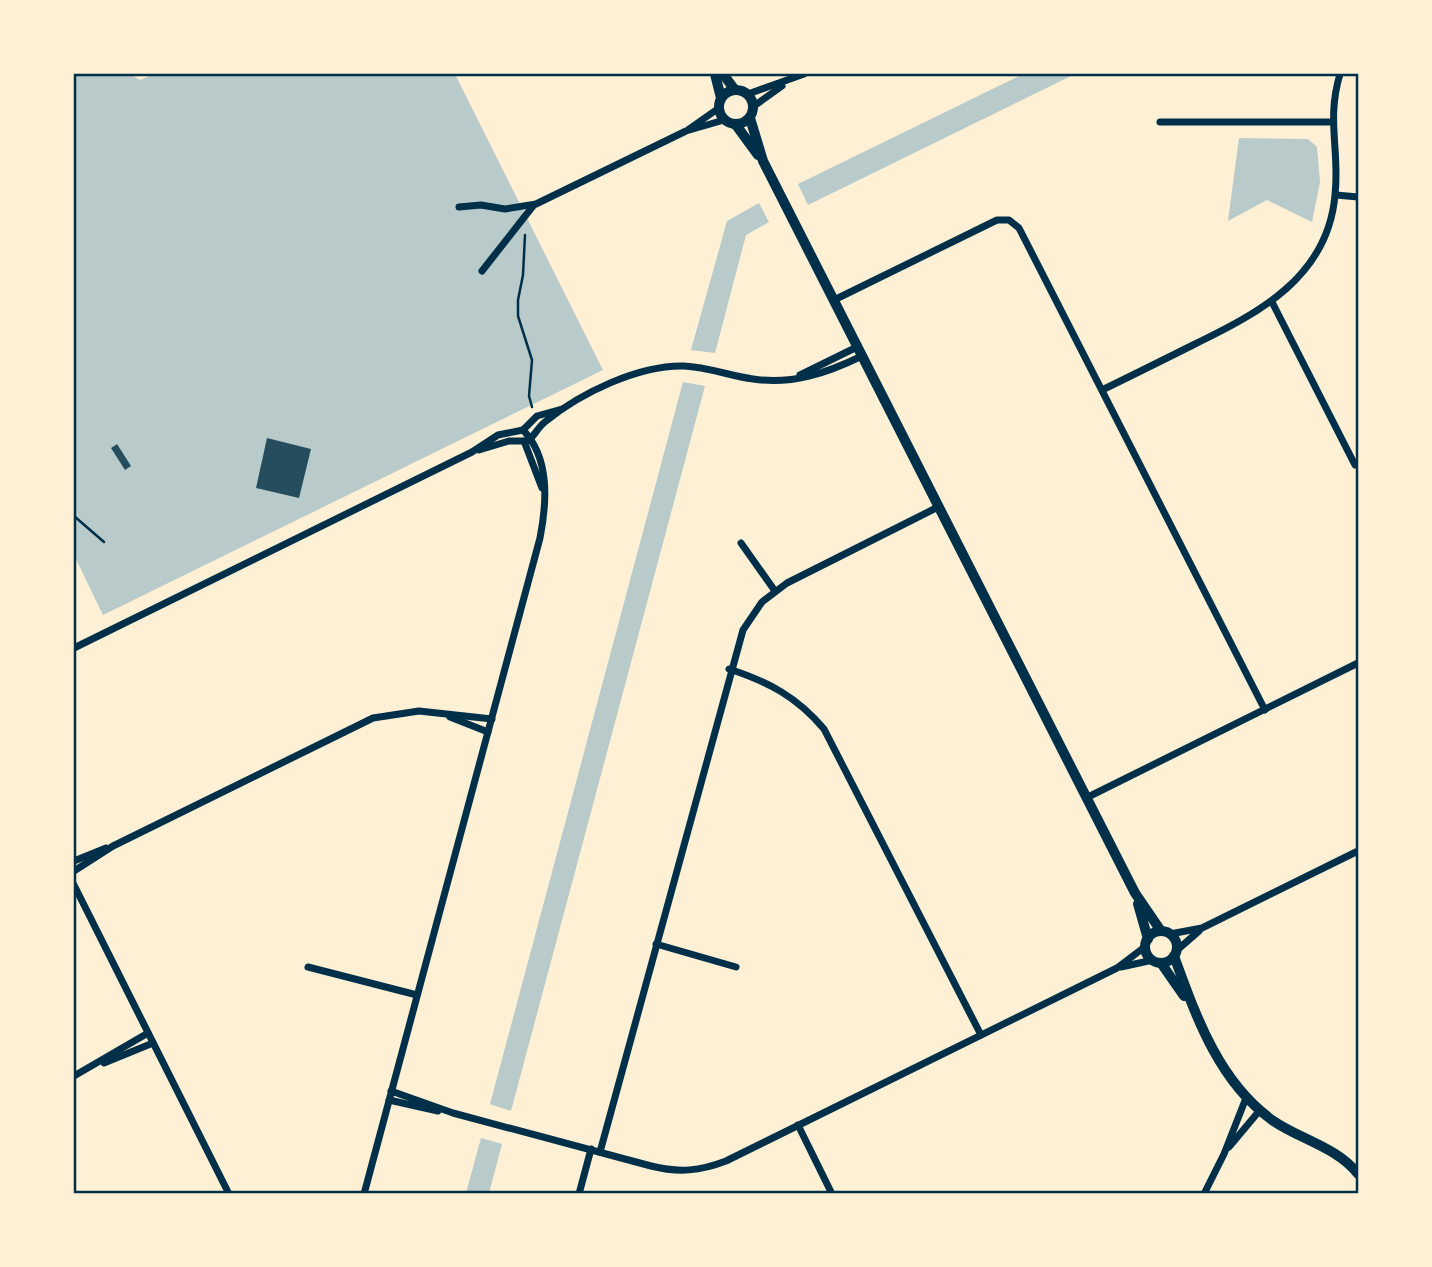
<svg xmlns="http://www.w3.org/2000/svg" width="1432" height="1267" font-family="'Nunito Sans',sans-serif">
<rect width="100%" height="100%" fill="#fdf0d5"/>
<g fill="#b9caca">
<polygon points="74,74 130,74 140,80 154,74 455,74 603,370 103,615 74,555"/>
<polygon points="1023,74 1075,74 808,205 798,184"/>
<polygon points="1239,138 1308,139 1317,147 1320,182 1312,222 1267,200 1228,221"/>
<polygon points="759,203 769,222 746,235 715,353 691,350 727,221"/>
<polygon points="683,382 705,386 511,1111 490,1104"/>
<polygon points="481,1138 502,1144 489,1193 466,1193"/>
</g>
<g fill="#264d5e">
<polygon points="267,438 311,449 299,498 256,488"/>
<polygon points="117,444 131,466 125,470 111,448"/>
</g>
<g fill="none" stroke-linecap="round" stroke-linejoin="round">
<g stroke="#003049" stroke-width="2.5">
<polyline points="525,235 523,275 518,300 518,316 532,360 529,396 532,407"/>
<polyline points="74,516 104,542"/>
</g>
<g stroke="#003049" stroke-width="7">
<polyline points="748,94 804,74"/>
<polyline points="754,106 782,86"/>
<polyline points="1160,122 1331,122"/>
<polyline points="689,129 719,108"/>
<polyline points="1336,195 1358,197"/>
<polyline points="459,207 481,205 505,209 536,204 686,131 724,120"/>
<polyline points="482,271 533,206"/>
<polyline points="834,300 997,220 1009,220 1019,228 1265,710"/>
<polyline points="1272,302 1355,465"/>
<polyline points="800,375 857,347"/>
<path d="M1102 390C1133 375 1163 360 1193 345 1259 313 1328 277 1335 195 1340 151 1326 120 1340 74"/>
<polyline points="524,441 542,488"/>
<path d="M479 450 509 441H528C535 435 538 427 546 421 581 393 638 365 684 366 708 367 730 376 753 379 792 385 827 373 862 356"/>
<polyline points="741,543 775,591"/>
<polyline points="74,648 472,452 498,435 523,430 537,416 562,409"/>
<path d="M729 669C769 682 797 697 824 729L981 1035"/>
<polyline points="450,717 488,732"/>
<polyline points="1086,798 1358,663"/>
<polyline points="74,861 106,848"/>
<polyline points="74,871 113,846 373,718 419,711 492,719"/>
<polyline points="74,885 229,1194"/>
<polyline points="1170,934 1202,928 1358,851"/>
<polyline points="656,944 736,967"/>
<polyline points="1176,951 1199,931"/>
<polyline points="308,967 417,995"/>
<polyline points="1121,967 1153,960"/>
<polyline points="104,1063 153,1043"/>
<polyline points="74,1076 148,1033"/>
<path d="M391 1091 453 1113 651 1166C679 1173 700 1171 726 1161L1117 968 1146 946"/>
<polyline points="389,1100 438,1111"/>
<polyline points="798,1125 832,1194"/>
<polyline points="1229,1147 1260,1110"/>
<polyline points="600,1152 743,630 762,602 787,583 938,507"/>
<path d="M364 1194 540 538C547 502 550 458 523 430"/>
<polyline points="579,1194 591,1149"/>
<polyline points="1204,1194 1224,1154 1246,1098"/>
</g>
<g stroke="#003049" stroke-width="10">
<polyline points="715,74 721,98"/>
<polyline points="723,74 735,90"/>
<circle cx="736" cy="107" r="17"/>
<polyline points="750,118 763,161 1135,893 1161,931"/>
<polyline points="736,125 758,155"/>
<polyline points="1138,904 1148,939"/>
<circle cx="1161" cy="947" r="16"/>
<path d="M1174 956C1196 1016 1218 1081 1272 1120 1299 1139 1337 1147 1358 1174"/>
<polyline points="1161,963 1184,996"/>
</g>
</g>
<rect width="1432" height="1267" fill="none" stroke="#fdf0d5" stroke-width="150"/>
<rect x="75" y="75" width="1282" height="1117" fill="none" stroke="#003049" stroke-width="2.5"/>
</svg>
